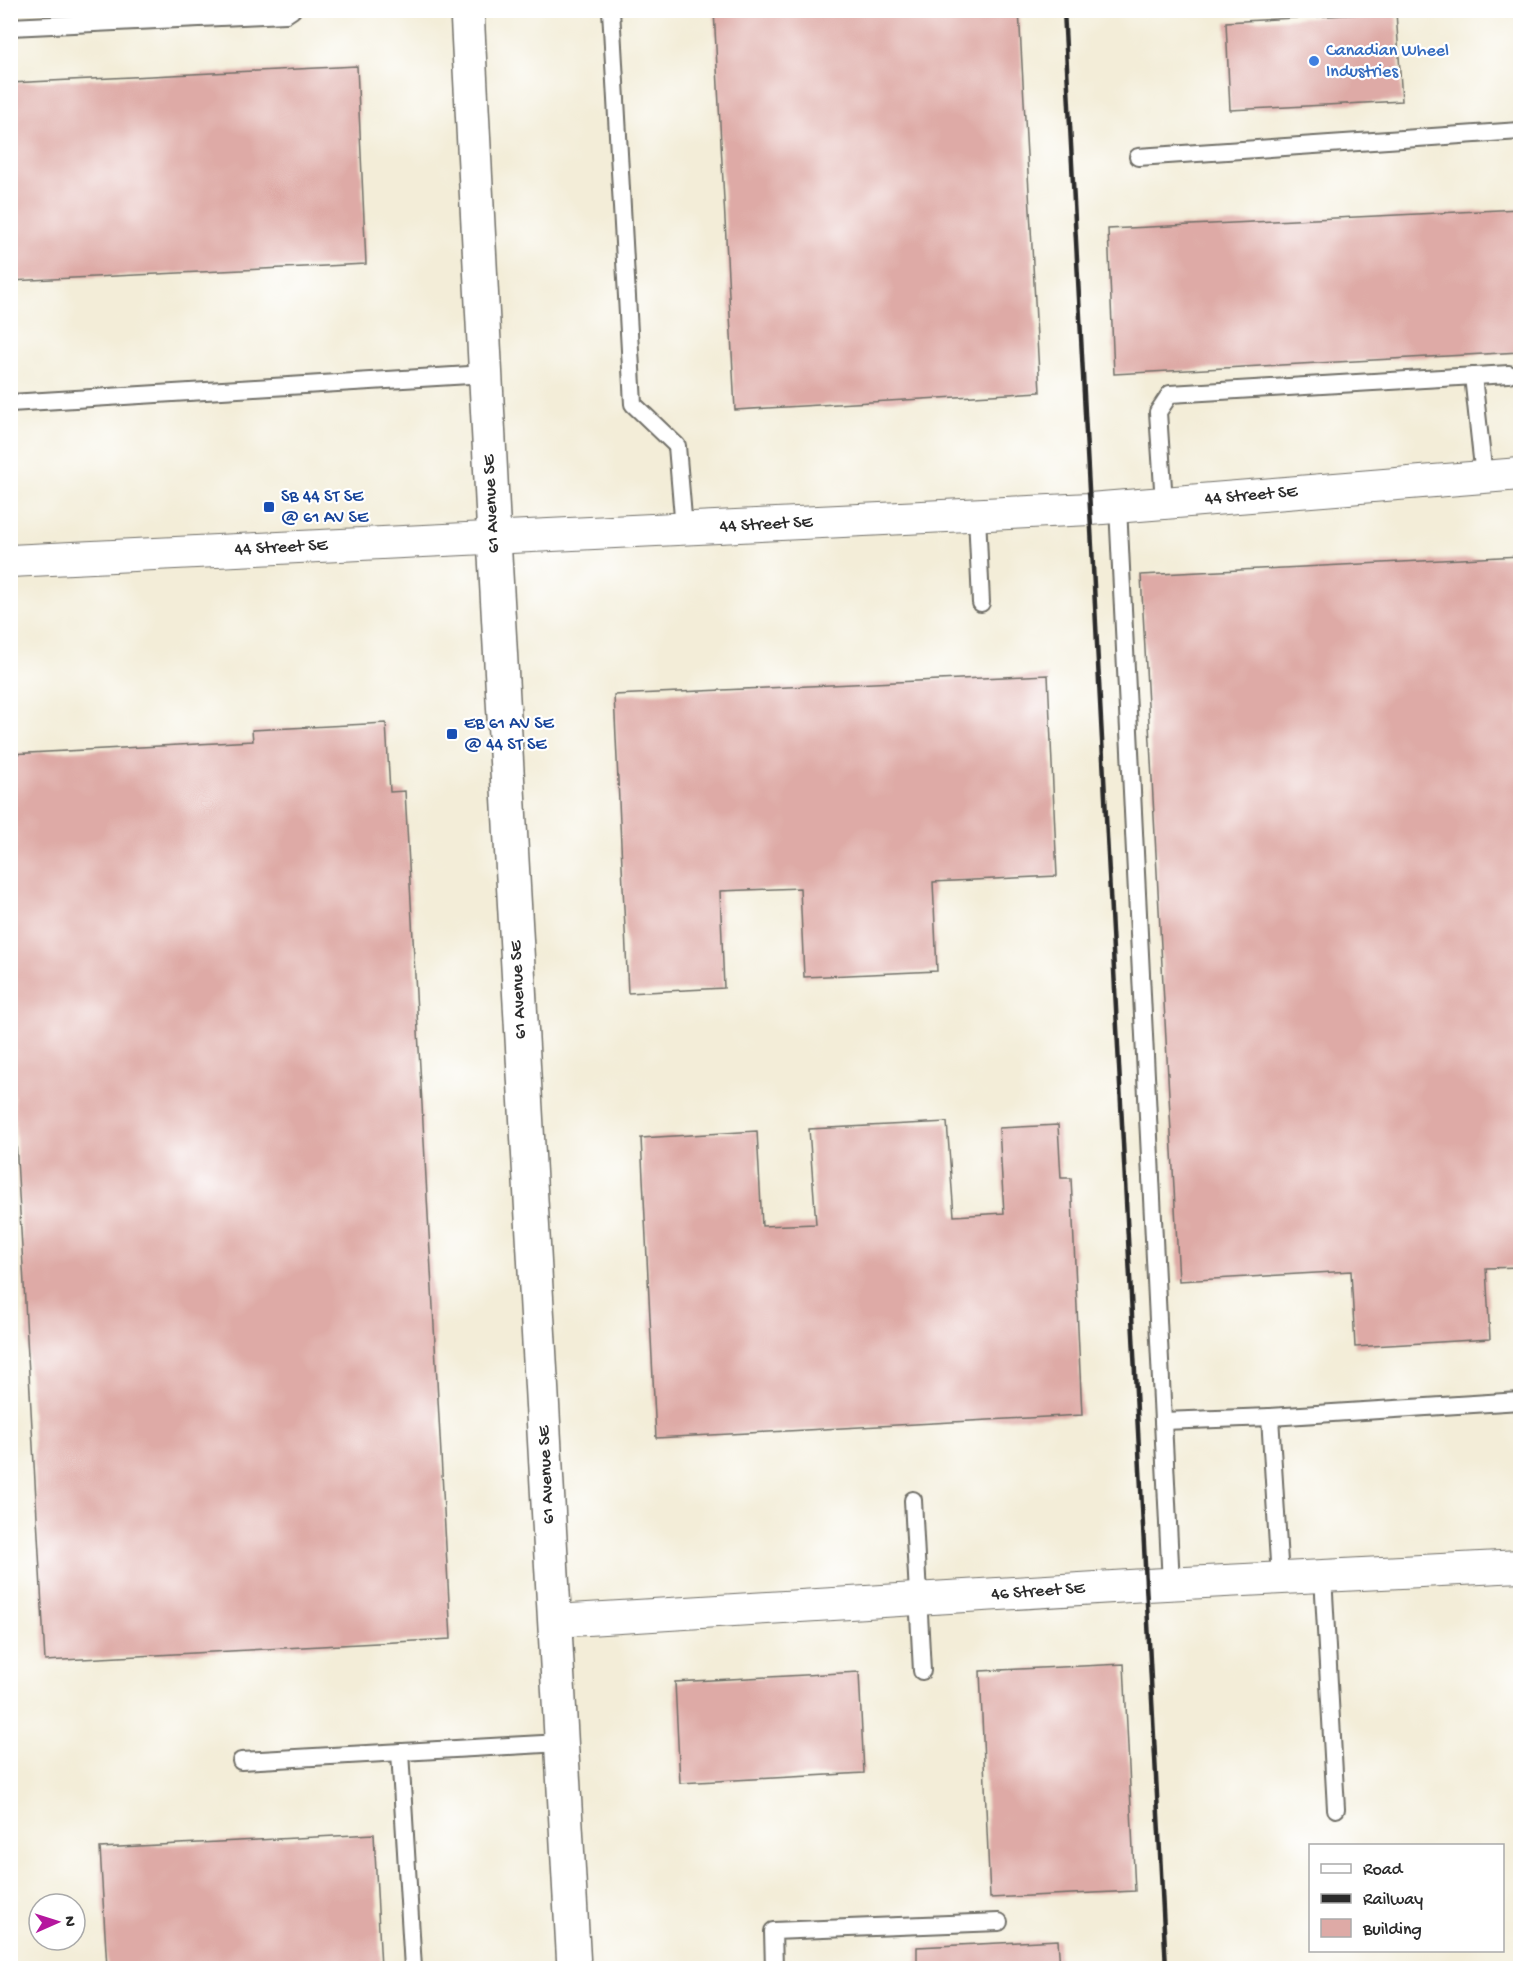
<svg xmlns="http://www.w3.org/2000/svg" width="1531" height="1979" font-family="'Gochi Hand',sans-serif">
<rect width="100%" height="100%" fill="#fff"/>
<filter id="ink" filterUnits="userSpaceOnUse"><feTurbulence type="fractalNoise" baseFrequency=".0167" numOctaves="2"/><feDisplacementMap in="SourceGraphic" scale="12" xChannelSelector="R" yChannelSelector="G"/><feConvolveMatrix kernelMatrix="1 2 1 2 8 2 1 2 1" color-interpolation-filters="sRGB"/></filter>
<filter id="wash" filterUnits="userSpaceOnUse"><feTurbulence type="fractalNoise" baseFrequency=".008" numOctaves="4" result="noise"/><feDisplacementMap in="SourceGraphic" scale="24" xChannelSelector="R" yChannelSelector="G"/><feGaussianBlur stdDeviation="1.35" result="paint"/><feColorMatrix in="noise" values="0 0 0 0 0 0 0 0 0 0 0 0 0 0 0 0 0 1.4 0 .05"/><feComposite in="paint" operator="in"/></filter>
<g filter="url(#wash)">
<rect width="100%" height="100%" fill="#f3edd8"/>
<g id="blocks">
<g fill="#deaaa6">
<polygon points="714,10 1019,10 1040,392 735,410"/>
<polygon points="1396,12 1402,101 1230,110 1226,22"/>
<polygon points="357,66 366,264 10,281 10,83"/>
<polygon points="1520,209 1520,352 1114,374 1108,229"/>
<polygon points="1520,556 1520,1267 1486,1268 1490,1339 1355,1347 1351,1271 1179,1281 1141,575"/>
<polygon points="1048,675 1057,876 933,882 937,971 804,977 800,888 720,891 724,988 628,993 614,695"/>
<polygon points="386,723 390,792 405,791 451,1639 45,1661 10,1033 10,754 253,741 252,730"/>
<polygon points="947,1122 954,1216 1004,1213 999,1128 1058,1125 1061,1178 1071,1178 1082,1415 656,1438 641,1138 757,1131 762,1226 816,1224 809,1129"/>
<polygon points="1124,1664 1135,1891 990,1898 980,1671"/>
<polygon points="859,1672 864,1773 680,1783 675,1682"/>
<polygon points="374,1834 381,1968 107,1968 100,1848"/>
<polygon points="1058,1940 1060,1968 866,1968 866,1967 917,1963 917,1947"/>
</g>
</g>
</g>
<g filter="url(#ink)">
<use href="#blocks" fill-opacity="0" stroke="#716f68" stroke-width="1.5"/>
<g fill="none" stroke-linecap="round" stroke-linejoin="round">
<defs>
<g id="service">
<polyline points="611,10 633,404 677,446 684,529"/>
<polyline points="10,27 286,14 292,10"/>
<polyline points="1138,157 1520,131"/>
<polyline points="1473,376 1484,477"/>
<polyline points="10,403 486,374"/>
<polyline points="1164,503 1158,412 1170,394 1509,374"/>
<polyline points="1118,507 1171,1584"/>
<polyline points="977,515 981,603"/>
<polyline points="1163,1421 1270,1417"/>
<polyline points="913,1500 922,1671"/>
<polyline points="1323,1576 1336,1809"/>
<polyline points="1280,1578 1270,1417 1520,1401"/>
<polyline points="400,1752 413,1968"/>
<polyline points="241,1761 561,1743"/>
<polyline points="774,1968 773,1931 999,1922"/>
</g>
<g id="minor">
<polyline points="10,561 1090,509 1520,474"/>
<polyline points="555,1621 1146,1585 1520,1566"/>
</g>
<polyline id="tertiary" points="467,10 494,538 574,1968"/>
</defs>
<use href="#service" stroke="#716f68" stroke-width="20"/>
<use href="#minor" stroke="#716f68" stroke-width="34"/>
<use href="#tertiary" stroke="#716f68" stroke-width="36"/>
<use href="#service" stroke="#fff" stroke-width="16"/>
<use href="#minor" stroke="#fff" stroke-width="32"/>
<use href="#tertiary" stroke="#fff" stroke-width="33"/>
<polyline stroke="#2b2b2b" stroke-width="4.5" points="1064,10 1166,1968"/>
</g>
</g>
<circle fill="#3f7fe0" stroke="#fff" stroke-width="2" cx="1314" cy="61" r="6"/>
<g fill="#1a4fb4" stroke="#fff" stroke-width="2">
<rect x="263" y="501" width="12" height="12" rx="3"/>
<rect x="446" y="728" width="12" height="12" rx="3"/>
</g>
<g text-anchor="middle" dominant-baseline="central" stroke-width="4.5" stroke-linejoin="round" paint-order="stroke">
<g font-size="18" fill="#366cbe" stroke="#fff" text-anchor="start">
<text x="1326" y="51">Canadian Wheel<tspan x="1326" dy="21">Industries</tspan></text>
</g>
<g font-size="18" fill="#2b2b2b" stroke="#fff">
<text transform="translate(1251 496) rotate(-5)">44 Street SE</text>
<text transform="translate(492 504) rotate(-93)">61 Avenue SE</text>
<text transform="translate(766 525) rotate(-3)">44 Street SE</text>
<text transform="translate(281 548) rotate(-3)">44 Street SE</text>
<text transform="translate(519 990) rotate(-93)">61 Avenue SE</text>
<text transform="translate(547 1475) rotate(-93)">61 Avenue SE</text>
<text transform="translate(1038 1592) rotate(-4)">46 Street SE</text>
</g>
<g font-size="18" fill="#164399" stroke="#fff" text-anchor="start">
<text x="281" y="497">SB 44 ST SE<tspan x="281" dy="21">@ 61 AV SE</tspan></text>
<text x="464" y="724">EB 61 AV SE<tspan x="464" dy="21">@ 44 ST SE</tspan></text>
</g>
</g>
<rect width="1531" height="1979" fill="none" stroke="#fff" stroke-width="36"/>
<rect x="1309" y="1844" width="195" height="108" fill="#ffffff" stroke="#aaaaaa" stroke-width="1.5"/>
<rect x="1321" y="1864" width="30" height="9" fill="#ffffff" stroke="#aaaaaa" stroke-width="1.5"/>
<text x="1363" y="1874" font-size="18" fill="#2b2b2b">Road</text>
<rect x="1321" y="1894" width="30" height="9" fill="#2b2b2b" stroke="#aaaaaa" stroke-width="1.5"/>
<text x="1363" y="1904" font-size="18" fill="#2b2b2b">Railway</text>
<rect x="1321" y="1919" width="30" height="18" fill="#deaaa6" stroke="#aaaaaa" stroke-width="1.5"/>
<text x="1363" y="1934" font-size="18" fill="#2b2b2b">Building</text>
<g transform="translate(57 1922) rotate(87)"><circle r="28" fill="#ffffff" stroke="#aaaaaa" stroke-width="1.5"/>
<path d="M0-4.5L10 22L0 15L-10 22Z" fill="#b5179e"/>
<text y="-9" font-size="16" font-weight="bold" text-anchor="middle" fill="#2b2b2b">N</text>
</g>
</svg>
